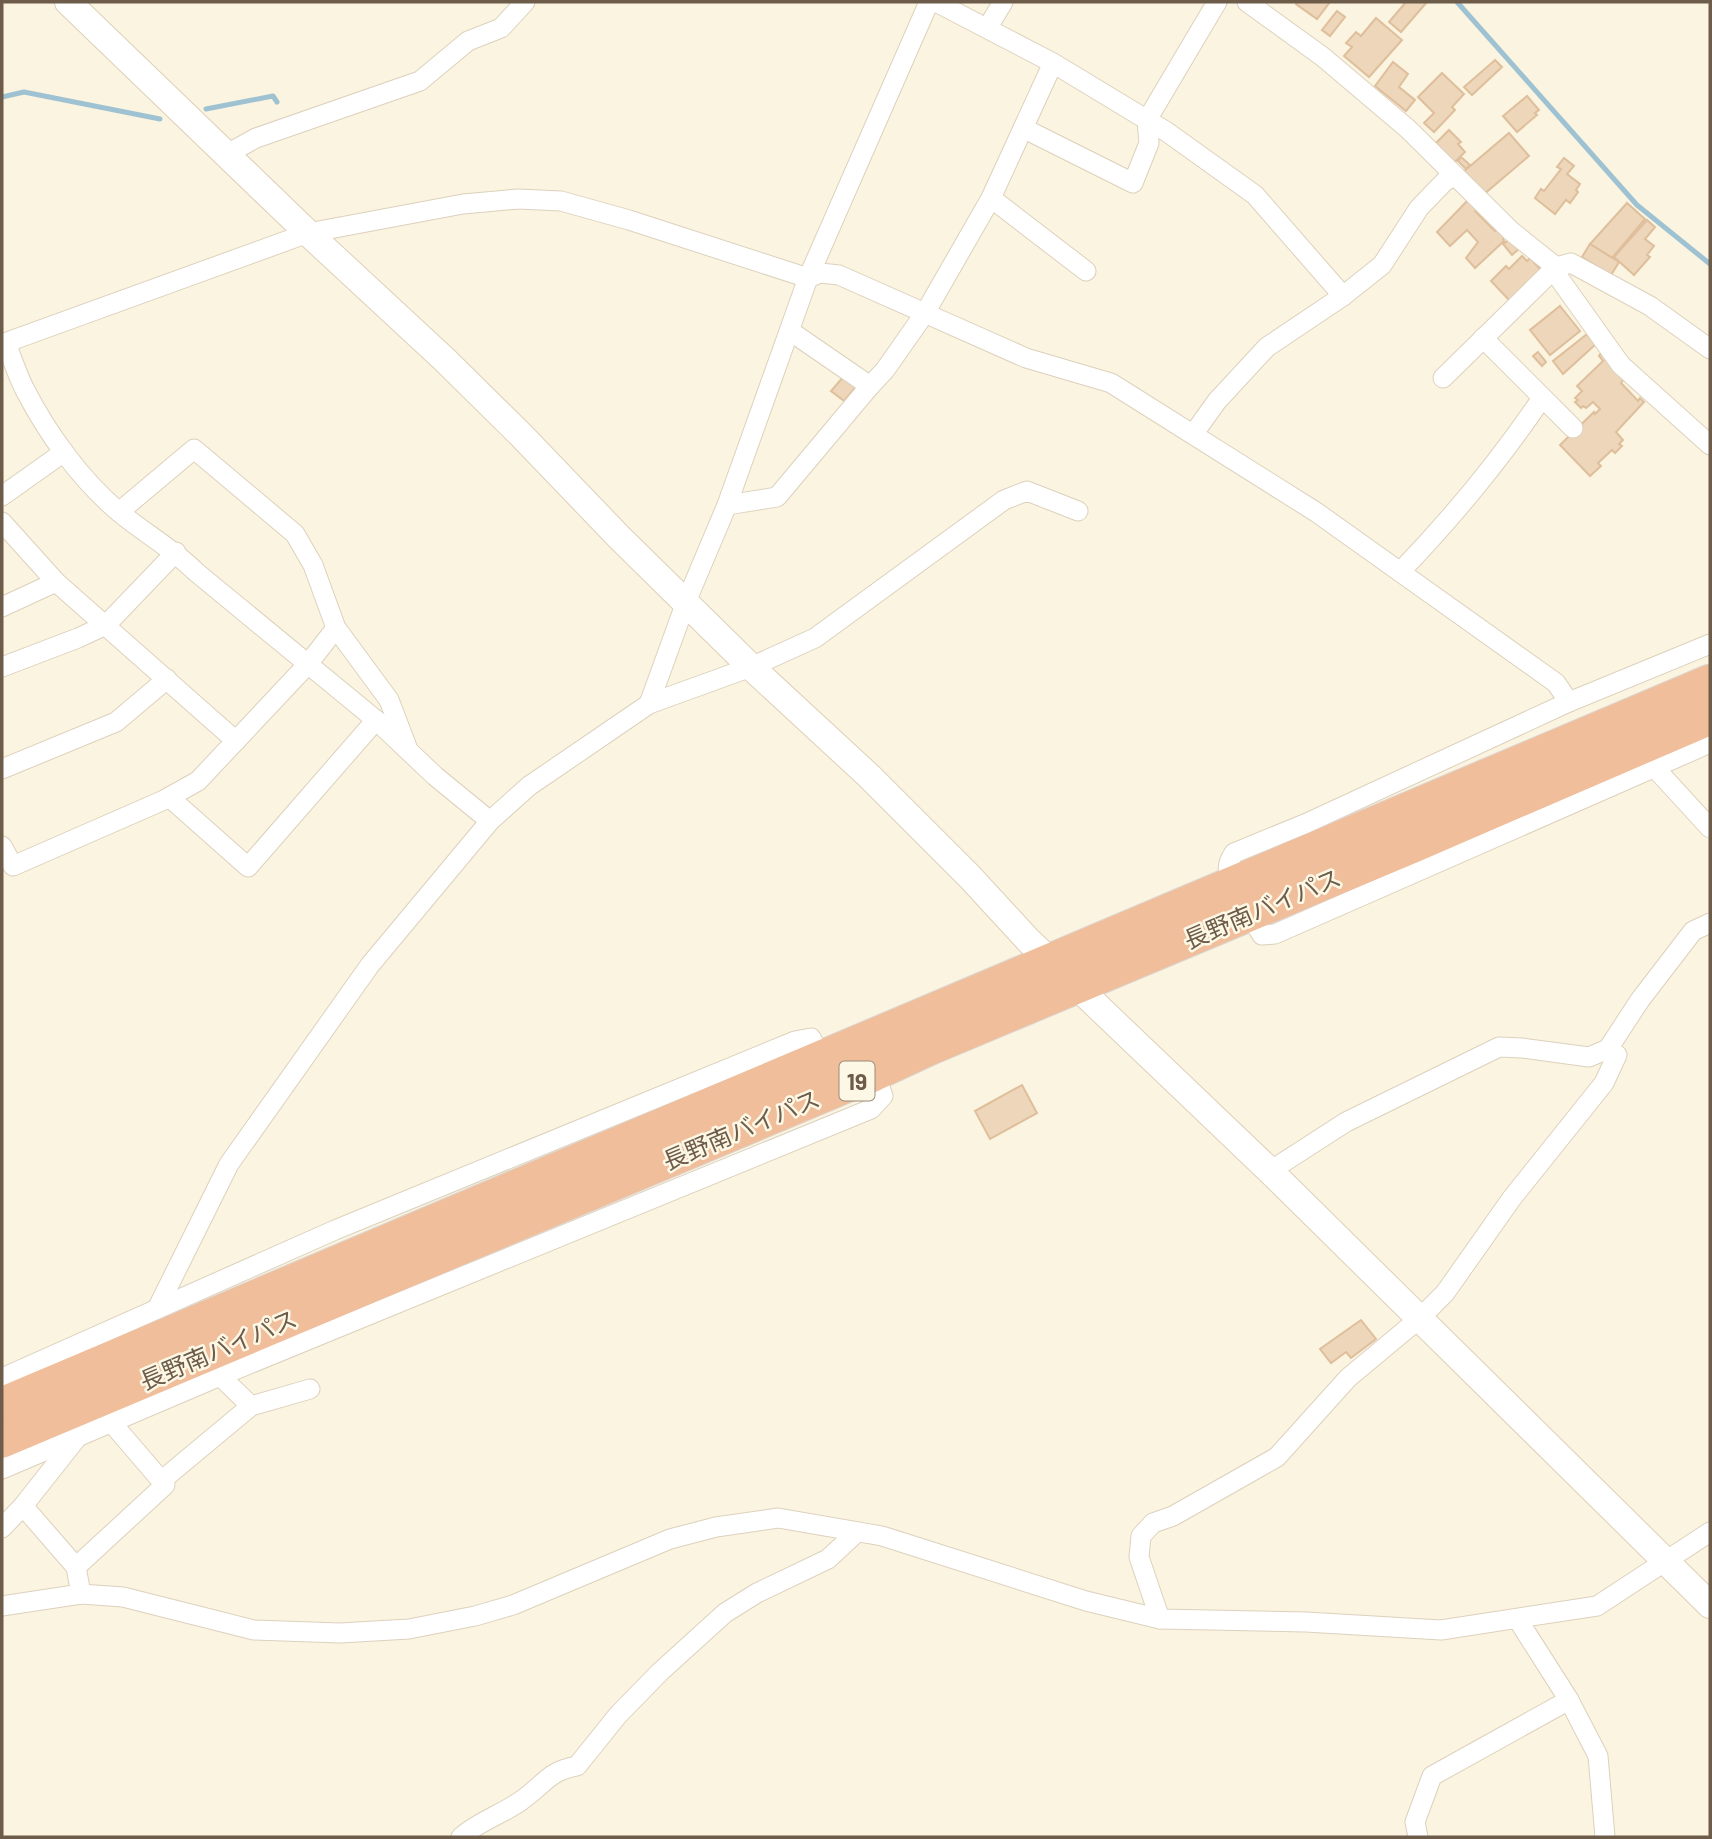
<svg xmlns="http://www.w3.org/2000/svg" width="1712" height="1839" font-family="Barlow,'Noto Sans JP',sans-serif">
<rect width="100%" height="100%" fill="#faf4e0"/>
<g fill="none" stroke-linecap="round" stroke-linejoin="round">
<g stroke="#9ec2d2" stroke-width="5">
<polyline points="1457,2 1637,205 1710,264"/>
<polyline points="2,97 24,92 160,119"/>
<polyline points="206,109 273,96 277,102"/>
</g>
</g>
<g fill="#edd6ba" stroke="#dfbf9b" stroke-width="2">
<polygon points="1298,2 1330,2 1317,19 1296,4"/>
<polygon points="1406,2 1427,2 1401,32 1389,22"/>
<polygon points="1337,11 1345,17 1330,36 1322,30"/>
<polygon points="1376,18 1402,40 1369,77 1344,56 1352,47 1346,43 1356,32 1361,36"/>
<polygon points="1495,60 1502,67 1472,95 1464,87"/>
<polygon points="1393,62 1408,74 1399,87 1415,100 1406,111 1375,86"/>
<polygon points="1442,73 1464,94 1452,107 1455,110 1434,132 1424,123 1434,113 1418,97"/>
<polygon points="1527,96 1539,110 1535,113 1537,115 1517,132 1503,116"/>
<polygon points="1449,130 1461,142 1458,144 1465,152 1452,165 1433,146"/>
<polygon points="1509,133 1529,156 1483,195 1463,172"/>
<polygon points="1461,157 1470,165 1466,169 1458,161"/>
<polygon points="1564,158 1574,166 1567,174 1580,184 1576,190 1578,192 1570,203 1566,200 1555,214 1535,198 1541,189 1544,191 1561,169 1557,167"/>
<polygon points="1470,198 1479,208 1475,211 1495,231 1499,226 1507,235 1503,239 1504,241 1475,268 1466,258 1478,242 1467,230 1450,246 1437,232"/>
<polygon points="1627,203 1645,219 1612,258 1590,244"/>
<polygon points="1647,220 1655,227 1645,239 1654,246 1647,255 1650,257 1634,275 1614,257"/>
<polygon points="1511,238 1520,248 1512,255 1503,244"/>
<polygon points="1590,244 1619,262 1611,275 1582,257"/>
<polygon points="1522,256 1527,261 1530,258 1541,270 1510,301 1491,281 1506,266 1509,269"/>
<polygon points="1560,306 1580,331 1550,355 1530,330"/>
<polygon points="1587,334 1596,344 1563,374 1553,361"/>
<polygon points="1538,352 1546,362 1542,366 1533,356"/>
<polygon points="1601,353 1625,378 1621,383 1638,401 1640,398 1644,402 1616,432 1623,440 1619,444 1622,446 1615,453 1612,450 1598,463 1601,466 1590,476 1560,445 1594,412 1595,414 1600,409 1593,402 1586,408 1583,406 1581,408 1575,402 1578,400 1575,398 1582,391 1577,386 1603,361 1599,356"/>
<polygon points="844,376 856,387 844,401 831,391"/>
<polygon points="1022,1085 1037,1113 990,1139 975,1111"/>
<polygon points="1361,1320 1376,1339 1351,1358 1346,1352 1331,1363 1320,1349"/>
</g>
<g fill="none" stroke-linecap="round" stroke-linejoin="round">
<defs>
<g id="street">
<polyline points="936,2 1053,63 1167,132 1255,195 1343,296"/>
<polyline points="1247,2 1323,57 1408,129 1511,231 1556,267 1571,263 1650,306 1710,349"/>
<polyline points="988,27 1003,2"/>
<polyline points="1023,128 1133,183 1149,143 1147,120 1217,2"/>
<polyline points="227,154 256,138 420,81 468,41 501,28 525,2"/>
<polyline points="991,198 1086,271"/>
<polyline points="790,331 870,386"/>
<polyline points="1483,338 1573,428"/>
<path d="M6 343C12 358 17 374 24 388 47 433 80 479 119 512 144 533 172 548 196 572L376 720 435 776 490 821"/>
<polyline points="2,344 308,233 463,204 518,199 561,201 629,220 808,278 820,273 839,275 1026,358 1111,383 1316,512 1556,683 1569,702"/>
<polyline points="1443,378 1556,267 1556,274 1621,365 1710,445"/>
<polyline points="1194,433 1217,401 1267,347 1343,296 1382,265 1419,208 1445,181 1455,176"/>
<polyline points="2,496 64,452"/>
<polyline points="727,505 777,497 870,386 885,370 925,313 991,198 1053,63"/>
<polyline points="119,512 194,449 295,534 313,565 336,628 389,700 407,747"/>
<polyline points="2,522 56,582 236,741"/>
<path d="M1400 572C1452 518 1500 460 1542 398"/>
<polyline points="2,607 56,582"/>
<polyline points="2,667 78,638 106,625 176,552"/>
<polyline points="649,704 686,602 727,505 808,278 929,2"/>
<polyline points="1654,767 1710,828"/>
<polyline points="2,769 116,722 167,679"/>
<polyline points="169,797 248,867 376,720"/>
<polyline points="2,846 13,866 164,800 198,781 308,664 336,628"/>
<path d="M1233 883C1227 870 1226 865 1234 853L1307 823 1569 702 1710 644"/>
<polyline points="1248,913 1262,935 1275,934 1710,743"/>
<polyline points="1270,1171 1346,1122 1499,1047 1522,1048 1589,1057 1608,1049 1640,1000 1693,931 1710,923"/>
<polyline points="157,1309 229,1164 370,965 490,821 529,786 649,704 751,667 815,638 1004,500 1027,491 1078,511"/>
<polyline points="220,1376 251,1406"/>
<polyline points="2,1378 335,1230 795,1041 811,1038 821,1057"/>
<polyline points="2,1469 220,1376 871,1109 883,1096 875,1073"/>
<polyline points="161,1481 251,1406 310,1389"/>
<polyline points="23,1506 76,1567 81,1594"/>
<polyline points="2,1528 23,1506 76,1439"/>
<polyline points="76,1567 165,1485 111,1422"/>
<polyline points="2,1606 81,1594 123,1597 254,1630 340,1633 409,1629 475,1616 513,1605 670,1539 716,1527 778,1518 882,1536 1086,1601 1160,1619 1306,1622 1441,1630 1597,1606 1710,1532"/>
<polyline points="1160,1619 1139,1557 1141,1536 1153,1523 1173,1516 1277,1457 1348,1378 1420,1318 1445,1293 1512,1198 1604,1083 1617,1055 1608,1049"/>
<polyline points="1518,1620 1569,1700 1598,1756 1605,1837"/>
<path d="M461 1837C479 1821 503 1814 522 1800 545 1784 548 1771 577 1766L618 1715 660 1672 725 1613 757 1593 828 1559 857 1532"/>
<polyline points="1418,1837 1415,1822 1432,1776 1569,1700"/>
</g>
<polyline id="secondary" points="68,2 308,233 445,360 521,435 618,536 751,667 869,776 970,877 1028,940 1270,1171 1710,1605"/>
<g id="highway">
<polyline points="2,1405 1710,682"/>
<polyline points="2,1440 875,1073 931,1047 1413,845 1710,717"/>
</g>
</defs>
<use href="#street" stroke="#ddd1bd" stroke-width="21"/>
<use href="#secondary" stroke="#dfd0b8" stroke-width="28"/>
<use href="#highway" stroke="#dcd8d4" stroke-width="37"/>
<use href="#street" stroke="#fff" stroke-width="19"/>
<use href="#secondary" stroke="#fff" stroke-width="26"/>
<use href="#highway" stroke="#f0be9b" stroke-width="35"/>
</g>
<g text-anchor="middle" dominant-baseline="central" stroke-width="5" stroke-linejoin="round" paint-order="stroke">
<rect fill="#fdf8e5" stroke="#998b78" stroke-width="2" x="839.5" y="1061.5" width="35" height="39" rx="5"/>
<g font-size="23" font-weight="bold" fill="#6e5c4a">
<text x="857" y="1081">19</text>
</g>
<g font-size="24" fill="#6e5c4a" stroke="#fdf8e5">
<text transform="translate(1262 908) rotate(-23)">長野南バイパス</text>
<text transform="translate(741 1129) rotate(-23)">長野南バイパス</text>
<text transform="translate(218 1349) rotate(-23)">長野南バイパス</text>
</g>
</g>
<rect width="1712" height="1839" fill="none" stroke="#6e5c4a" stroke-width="7"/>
</svg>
